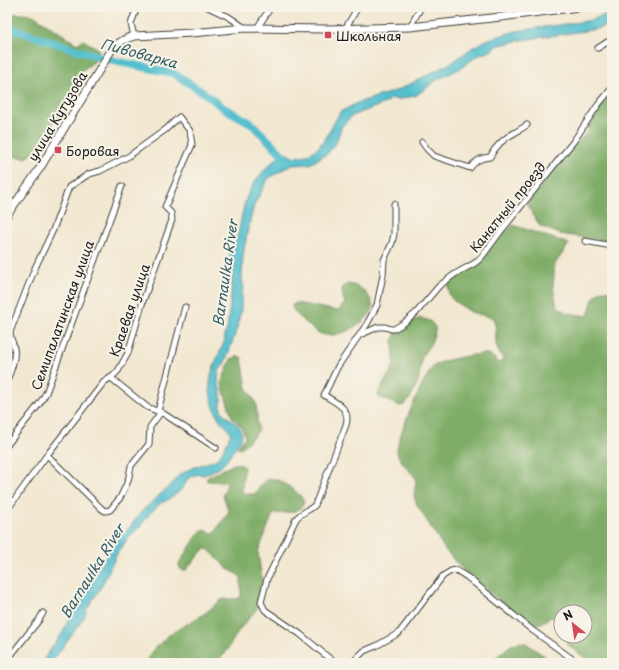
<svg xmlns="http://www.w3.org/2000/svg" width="619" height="670" font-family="'Playpen Sans',sans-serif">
<rect width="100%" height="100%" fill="#f7f3e8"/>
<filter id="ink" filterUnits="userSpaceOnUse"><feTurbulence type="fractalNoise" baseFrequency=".025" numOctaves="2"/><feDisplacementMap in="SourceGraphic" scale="8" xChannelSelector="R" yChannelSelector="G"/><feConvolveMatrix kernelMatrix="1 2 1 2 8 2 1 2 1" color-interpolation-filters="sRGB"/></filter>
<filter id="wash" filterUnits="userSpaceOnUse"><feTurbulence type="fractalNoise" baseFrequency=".012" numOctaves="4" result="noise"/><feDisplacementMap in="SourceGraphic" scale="16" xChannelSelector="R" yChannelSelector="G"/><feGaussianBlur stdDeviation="0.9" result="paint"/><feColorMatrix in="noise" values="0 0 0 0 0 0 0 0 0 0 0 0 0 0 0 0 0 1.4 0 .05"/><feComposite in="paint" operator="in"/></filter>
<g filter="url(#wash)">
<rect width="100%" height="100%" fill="#f2e8d1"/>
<g fill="#7fad67" stroke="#4e6442">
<polygon points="7,13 33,15 77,44 83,40 99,49 96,60 79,73 72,96 31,155 26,158 7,156"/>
<polygon points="612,91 612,242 560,234 540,226 527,205 531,198 574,145 587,133 592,120"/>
<path d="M513 225 569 244 555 264 553 286 557 306 567 313 588 316 593 299 601 290 612 291V663H591L567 644 566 641 568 636H585V612H561V621L551 617 541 623 534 625 495 597 459 566 446 551 417 505 414 496 416 481 415 477C409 470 399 461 397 452 395 441 425 374 434 366 440 360 479 353 487 354 493 355 495 360 500 363L503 360C502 355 498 353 497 348 494 338 498 329 493 318L471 312 454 301 449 295 448 286 452 279 474 262Z"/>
<path d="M348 284C362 286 372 296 373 309 365 325 336 341 319 333 314 331 309 325 305 322 299 317 293 312 292 305L296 303 338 311 345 303C343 296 338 287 348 284Z"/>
<polygon points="421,318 430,321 435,327 435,331 431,343 422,356 418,382 409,400 404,405 400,406 379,397 378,394 394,365 393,341 396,332 407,323"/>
<polygon points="239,356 242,358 247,388 256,403 258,430 257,433 240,449 238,447 245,437 244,432 240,425 232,417 222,385 223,379 231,359"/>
<path d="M234 464H241L244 467 242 490 245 494H255C266 475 273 475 291 488 296 492 301 495 304 502 301 514 284 512 274 514L272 516 258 552 262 582 259 603 256 610 239 630 224 655 218 660 208 663H145L152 651 170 634 204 614 221 600 226 599H237L241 597V577L226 567 208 549H204L186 570 182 571 179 566 180 562 199 533 205 530 211 533H214L229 512 223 495 227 484 226 482 208 481 206 480 208 477Z"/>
<polygon points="519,642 526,643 554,663 489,663 511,645"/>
</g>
<path fill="#54bfce" stroke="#386e75" d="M612 13V23L598 29 516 41C507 45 496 43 491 51L477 56 461 68 435 81 417 95 398 100 391 98 388 102 352 116 342 126 336 143 328 153 310 164 292 165 282 170 268 179 254 205 247 234 243 256 242 279 244 288 242 291 241 310 236 332 225 362 219 371 218 382 221 393V410L226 416 237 424 242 433 241 440 221 467 204 475 198 474 187 479C186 488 172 498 164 502H162L150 513 140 527 129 537 118 552 101 587 87 609 84 618 51 663H41L63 632 76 602 117 540 130 527 140 513 174 482 179 475 192 468 215 460 220 456 231 434C229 427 221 424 218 417 202 384 212 371 225 340L224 335 227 330 231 295 233 262 229 256C238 240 240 223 244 206 248 185 268 164 285 152L292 157 308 155 319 147 328 134 340 112 357 103 398 90 412 83 454 61 473 47 489 39 516 31 587 21Z"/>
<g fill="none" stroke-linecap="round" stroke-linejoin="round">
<polyline stroke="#54bfce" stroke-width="8" points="7,27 77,50 119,62 173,73 207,95 222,107 251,123 288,160"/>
</g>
</g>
<g filter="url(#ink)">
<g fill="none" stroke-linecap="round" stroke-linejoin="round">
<defs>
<g id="minor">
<polyline points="208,7 229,17 245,28"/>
<polyline points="410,27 421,7"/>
<polyline points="257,28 271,7"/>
<polyline points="345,29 358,7"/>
<polyline points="134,36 131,24 137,7"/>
<polyline points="598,48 612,39"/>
<path d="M422 142 427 149 434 156 470 168C475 161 480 158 490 157 496 145 504 138 516 132 520 129 523 128 527 125"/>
<polyline points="585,241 612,246"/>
<polyline points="360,335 378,327 385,327 391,329 394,329 404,323 416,313 439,286 455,274 475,263 481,258 501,231 573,142 598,105 612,88"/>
<polyline points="111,378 147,407 164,414 216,448"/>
<path d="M7 380C11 371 16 358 14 348 13 342 10 338 10 332L35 268 53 230 69 187 89 174 100 171 129 156 165 130 179 117 190 131 192 145 165 207 171 213 172 220 143 301 128 353 118 371 113 376 104 382 47 455 7 510"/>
<polyline points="158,411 185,307"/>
<polyline points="7,445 40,403 46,393 122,186"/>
<polyline points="47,455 102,509 105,511 110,510 120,498 128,481 131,466 149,444 150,427 161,412"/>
<polyline points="7,660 39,620 43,613"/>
<path d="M335 663 300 634 265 610 261 602 267 579 296 519C301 512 309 511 315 505L346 425C351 408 336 403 324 395L338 366 367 324 377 305 383 275 384 260 392 243 394 234V204"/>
<polyline points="352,663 364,651 376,646 399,633 443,576 451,571 456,570 467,577 532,630 578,663"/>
</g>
<path id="major" d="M7 215 40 168 112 49C119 42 125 38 134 36L192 33 245 28 327 29 410 27 501 17 579 7"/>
</defs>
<use href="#minor" stroke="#3c3b37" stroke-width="7"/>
<use href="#major" stroke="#3c3b37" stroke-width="9"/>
<use href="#minor" stroke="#fff" stroke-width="5"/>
<use href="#major" stroke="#fff" stroke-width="7"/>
</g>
</g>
<g fill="#d1495b" stroke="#f7f3e8" stroke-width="1.5">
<rect x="324" y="31" width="8" height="8" rx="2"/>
<rect x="54" y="146" width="8" height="8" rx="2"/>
</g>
<g text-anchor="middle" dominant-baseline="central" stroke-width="4" stroke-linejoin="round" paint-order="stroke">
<g font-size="13" fill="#1c1c1c" stroke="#f7f3e8" text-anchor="start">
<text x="336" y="35">Школьная</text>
<text x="66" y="150">Боровая</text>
</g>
<g font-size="13" fill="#1c1c1c" stroke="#f7f3e8">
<text transform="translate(57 116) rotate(-59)">улица Кутузова</text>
<text transform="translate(507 207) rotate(-51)">Канатный проезд</text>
<text transform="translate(129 310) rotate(-71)">Краевая улица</text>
<text transform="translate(62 315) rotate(-70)">Семипалатинская улица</text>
</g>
<g font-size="14" font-style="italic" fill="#325d63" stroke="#f7f3e8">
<text transform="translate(139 53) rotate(15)">Пивоварка</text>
<text transform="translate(225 273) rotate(-82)">Barnaulka River</text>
<text transform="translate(92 571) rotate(-58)">Barnaulka River</text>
</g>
</g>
<rect width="619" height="670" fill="none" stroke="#f7f3e8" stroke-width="24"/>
<g transform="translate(573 624) rotate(330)"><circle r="19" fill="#f7f3e8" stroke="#9f9d96"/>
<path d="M0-3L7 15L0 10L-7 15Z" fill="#d1495b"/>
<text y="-6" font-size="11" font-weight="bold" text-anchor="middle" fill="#1c1c1c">N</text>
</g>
</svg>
